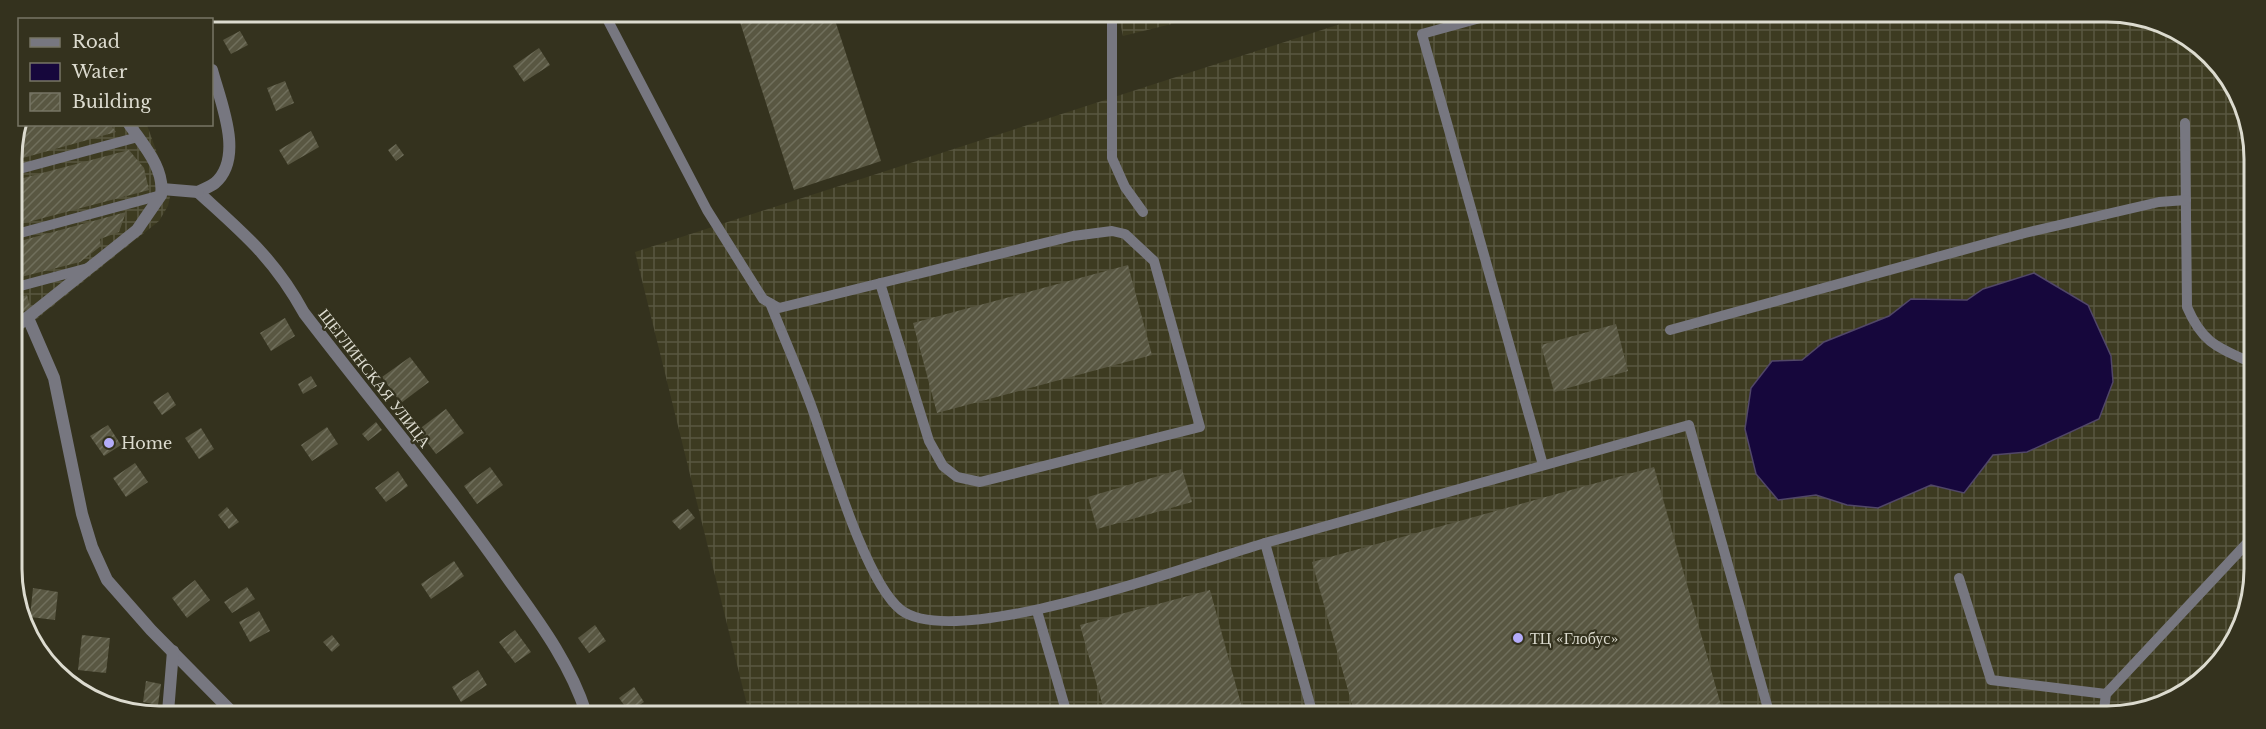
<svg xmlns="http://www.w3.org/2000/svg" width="2266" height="729" font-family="'Libre Baskerville',serif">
<defs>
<pattern id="industrial-grid" width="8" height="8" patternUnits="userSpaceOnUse" patternTransform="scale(1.5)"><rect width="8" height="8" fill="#3d3b21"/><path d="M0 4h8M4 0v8" fill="none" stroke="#585740"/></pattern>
<pattern id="building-hatch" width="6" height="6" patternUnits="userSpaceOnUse" patternTransform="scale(1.5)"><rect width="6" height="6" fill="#595742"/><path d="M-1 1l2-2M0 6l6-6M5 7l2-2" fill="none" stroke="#706f5c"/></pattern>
</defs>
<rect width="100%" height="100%" fill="#34321e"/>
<g fill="url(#industrial-grid)">
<polygon points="1118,14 1208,15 1123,36"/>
<polygon points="1368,15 2145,17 2217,62 2251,131 2249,608 2229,652 2197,686 2116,717 749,713 635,252"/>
<polygon points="19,119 20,124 147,125 171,192 168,206 159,221 13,338 12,150"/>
</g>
<polygon fill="#16073c" stroke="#514768" stroke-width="1.5" points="2034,273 2088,305 2111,356 2113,382 2099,419 2027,452 1993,455 1964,493 1931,485 1878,508 1847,505 1816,495 1778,500 1756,474 1745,429 1751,388 1772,361 1802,360 1824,342 1889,316 1911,299 1967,300 1983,289"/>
<g fill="url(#building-hatch)">
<polygon points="757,14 833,14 881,161 794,190 739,19"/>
<polygon points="240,31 248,45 231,54 223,40"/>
<polygon points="539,48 550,65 524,82 513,66"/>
<polygon points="285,81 294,103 276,111 267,88"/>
<polygon points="110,124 116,132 12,161 18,126"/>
<polygon points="311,131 319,147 288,165 279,150"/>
<polygon points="396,144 404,155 396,161 388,150"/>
<polygon points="129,150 144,168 149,190 13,226 12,181"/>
<polygon points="126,212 119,232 100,239 101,246 80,262 13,279 13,243"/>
<polygon points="1128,265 1152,355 937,413 913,323"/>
<polygon points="27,295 31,309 13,314 13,298"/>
<polygon points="285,318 295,336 271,351 260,333"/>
<polygon points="1616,324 1628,371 1554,392 1541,345"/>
<polygon points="410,357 429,382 401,403 382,377"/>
<polygon points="311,376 317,386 303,394 298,384"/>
<polygon points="168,392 176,405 162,415 153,402"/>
<polygon points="446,409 464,433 436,454 418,430"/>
<polygon points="376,422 382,430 368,441 362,434"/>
<polygon points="108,425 121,445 104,456 90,436"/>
<polygon points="327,427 338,444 312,461 301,445"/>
<polygon points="201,428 214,449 199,459 185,438"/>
<polygon points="135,463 148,482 126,497 113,478"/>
<polygon points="490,467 503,485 477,504 464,486"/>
<polygon points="1654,467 1724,716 1355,715 1312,562"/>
<polygon points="1182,469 1192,502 1097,529 1088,497"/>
<polygon points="398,471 408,486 386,502 375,488"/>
<polygon points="227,507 239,522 229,529 218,515"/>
<polygon points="688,509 695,518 680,530 672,521"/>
<polygon points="454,561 464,576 431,599 421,584"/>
<polygon points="195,580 210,600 187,618 172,598"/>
<polygon points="247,587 255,599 232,613 224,602"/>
<polygon points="33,588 58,592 55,620 30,617"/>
<polygon points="1210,590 1244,715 1105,714 1080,625"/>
<polygon points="259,611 270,631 250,642 239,622"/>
<polygon points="595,625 606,641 589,653 578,638"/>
<polygon points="515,630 531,652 515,663 499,642"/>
<polygon points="82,635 110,638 106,673 78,670"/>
<polygon points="332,635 340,645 332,652 323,642"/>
<polygon points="478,670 487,685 461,702 452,687"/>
<polygon points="146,681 161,684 158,705 143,702"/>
<polygon points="634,687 644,702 629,712 619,698"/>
</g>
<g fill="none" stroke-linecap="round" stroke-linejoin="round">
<g stroke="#777780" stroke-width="10">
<polyline points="604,13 707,210 763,299 779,308 1073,236 1112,231 1125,234 1154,261 1200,427 980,482 957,477 943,466 929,441 880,283"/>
<polyline points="1112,14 1112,158 1125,187 1143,212"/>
<polyline points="1491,15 1422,34 1543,465"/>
<path d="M2185 123 2187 307C2202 342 2216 347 2250 362"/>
<polyline points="12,171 138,137"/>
<polyline points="13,235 161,195"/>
<polyline points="13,288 88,268"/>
<path d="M770 303C784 338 799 372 812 408 829 455 865 582 901 610 956 652 1196 563 1265 543"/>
<polyline points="1670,330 2025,233 2159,202 2186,200"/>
<polyline points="1959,578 1991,680 2106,694"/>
<polyline points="1037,611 1067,714"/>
<polyline points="1313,715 1265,543 1689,425 1770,716"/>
<polyline points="2103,717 2106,694 2249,541"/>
</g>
<g stroke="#777780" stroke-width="12">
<path d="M212 70C220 101 245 157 215 183 210 187 203 189 198 192 243 233 274 258 304 313 372 402 445 488 509 580 539 622 570 663 586 713"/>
<polyline points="162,189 198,192"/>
<polyline points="28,318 54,378 82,514 92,547 107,580 151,630 232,712"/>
<path d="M13 329 137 230 161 195C165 168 143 145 129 124"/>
<polyline points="168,712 173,651"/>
</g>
</g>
<g fill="#b4acf9" stroke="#34321e" stroke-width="2">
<circle cx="109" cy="443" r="6"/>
<circle cx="1518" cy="638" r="6"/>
</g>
<g text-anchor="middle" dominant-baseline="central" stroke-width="4.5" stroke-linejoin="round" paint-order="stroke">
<g font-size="16" fill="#dcdbcf" stroke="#34321e">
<text transform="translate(375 378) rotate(52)">ЩЕГЛИНСКАЯ УЛИЦА</text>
</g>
<g font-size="16" fill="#dcdbcf" stroke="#34321e" text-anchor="start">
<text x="121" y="443">Home</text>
<text x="1530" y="638">ТЦ «Глобус»</text>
</g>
</g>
<path d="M0 0H2266V729H0ZM159 22H2107A137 137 0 0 1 2244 159V569A137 137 0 0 1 2107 706H159A137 137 0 0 1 22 569V159A137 137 0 0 1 159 22Z" fill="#34321e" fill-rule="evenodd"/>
<path fill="none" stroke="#dcdbcf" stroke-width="3" d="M159 22H2107A137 137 0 0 1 2244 159V569A137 137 0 0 1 2107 706H159A137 137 0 0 1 22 569V159A137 137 0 0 1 159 22Z"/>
<rect x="18" y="18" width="195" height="108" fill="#34321e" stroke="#777665" stroke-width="1.5"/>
<rect x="30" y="38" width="30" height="9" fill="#777780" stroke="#777665" stroke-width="1.5"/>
<text x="72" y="48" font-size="18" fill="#dcdbcf">Road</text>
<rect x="30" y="63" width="30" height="18" fill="#16073c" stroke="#777665" stroke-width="1.5"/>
<text x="72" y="78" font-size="18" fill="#dcdbcf">Water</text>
<rect x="30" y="93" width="30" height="18" fill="url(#building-hatch)" stroke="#777665" stroke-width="1.5"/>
<text x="72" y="108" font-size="18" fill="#dcdbcf">Building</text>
</svg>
